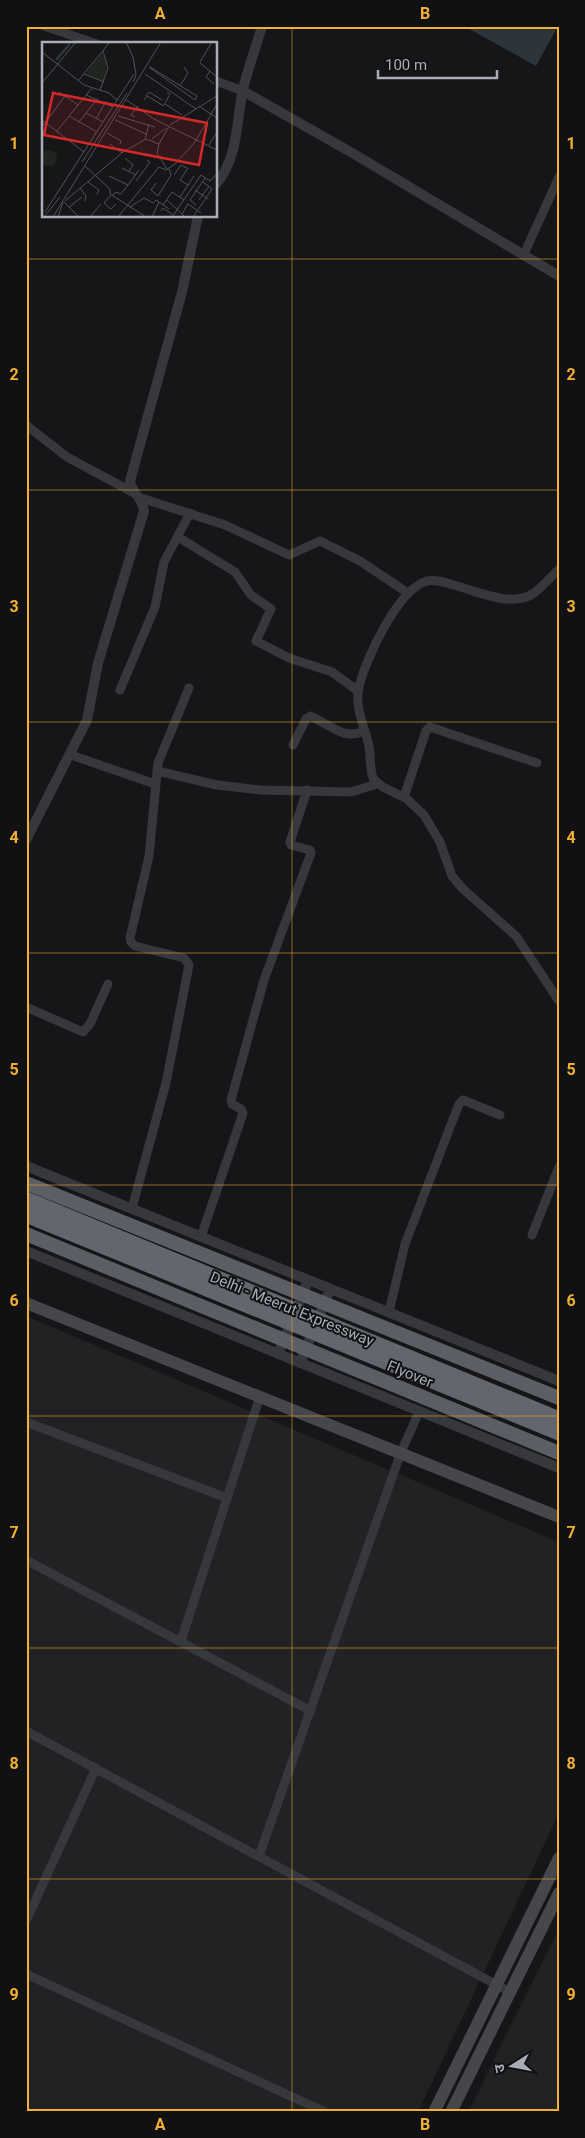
<svg xmlns="http://www.w3.org/2000/svg" width="585" height="2138" font-family="Roboto,'Noto Sans Devanagari',sans-serif">
<rect width="100%" height="100%" fill="#161618"/>
<g fill="#222225">
<polygon points="26,1316 559,1542 559,1813 418,2112 26,2112"/>
<polygon points="559,1929 559,2112 468,2112"/>
</g>
<polygon fill="#2c353c" points="464,26 558,26 536,66"/>
<g fill="none" stroke-linecap="round" stroke-linejoin="round">
<g stroke="#37383d" stroke-width="9">
<polyline points="44,26 97,44"/>
<polyline points="216,81 243,91"/>
<polyline points="524,254 559,177"/>
<polyline points="26,425 67,457 134,493"/>
<polyline points="138,497 225,525 289,555 320,541 360,561 408,593"/>
<polyline points="178,537 235,572 251,595 271,609 256,641 289,658 332,672 358,691"/>
<path d="M559 569C551 577 543 586 534 593 513 608 479 592 457 586 447 583 437 579 427 581 398 589 365 660 359 687 354 707 365 728 369 746 371 757 369 770 374 780L383 787 407 799 424 815 440 842 452 876 463 889 516 936 559 1001"/>
<polyline points="120,690 155,607 164,562 190,513"/>
<path d="M293 745 306 719 310 716C330 724 343 741 364 731"/>
<polyline points="71,755 155,784"/>
<polyline points="157,771 217,785 261,790 351,792 377,784"/>
<polyline points="404,797 426,731 430,727 537,763"/>
<polyline points="26,1007 83,1032 90,1024 108,984"/>
<polyline points="132,1208 166,1083 189,965 184,958 135,946 131,942 130,938 149,856 158,763 189,688"/>
<polyline points="532,1235 559,1167"/>
<polyline points="201,1237 243,1113 241,1109 232,1104 231,1100 264,980 311,853 310,850 291,845 290,842 307,790"/>
<polyline points="389,1312 405,1244 459,1104 463,1100 500,1115"/>
<polyline points="26,1422 227,1498"/>
<polyline points="26,1560 311,1711"/>
<polyline points="181,1641 260,1396"/>
<polyline points="26,1731 510,1992"/>
<polyline points="259,1856 401,1452 419,1412"/>
<polyline points="26,1921 96,1768"/>
<polyline points="26,1974 325,2112"/>
</g>
<g stroke="#37383d" stroke-width="10">
<polyline points="243,91 354,154 559,276"/>
<path d="M216 184C239 157 236 121 243 89 248 68 256 47 262 26"/>
<path d="M26 840 87 720 98 663 144 511C143 499 132 493 130 481L182 292 198 216"/>
<polyline points="26,1166 559,1381"/>
<polyline points="26,1251 559,1468"/>
<polyline points="278,1354 308,1280"/>
<polyline points="300,1363 330,1289"/>
</g>
<g stroke="#45474d" stroke-width="12">
<polyline points="26,1303 559,1517"/>
<polyline points="434,2112 559,1858"/>
<polyline points="451,2112 559,1893"/>
</g>
<g stroke="#5b5e65" stroke-width="14">
<polyline points="26,1183 559,1398"/>
<polyline points="26,1234 559,1453"/>
</g>
<g stroke="#63666e" stroke-width="15">
<polyline points="26,1199 559,1419"/>
<polyline points="26,1215 559,1433"/>
</g>
</g>
<path fill="none" stroke="#f2b134" stroke-width="1" stroke-opacity="0.55" d="M292 26V2112M26 259H559M26 490H559M26 722H559M26 953H559M26 1185H559M26 1416H559M26 1648H559M26 1879H559"/>
<g text-anchor="middle" dominant-baseline="central" stroke-width="4" stroke-linejoin="round" paint-order="stroke">
<g font-size="15" fill="#a8adb8" stroke="#111113">
<text transform="translate(292 1309) rotate(22)">Delhi - Meerut Expressway</text>
<text transform="translate(410 1374) rotate(22)">Flyover</text>
</g>
</g>
<g transform="translate(42 42)">
<rect width="175" height="175" fill="#161618"/>
<path d="M60 11 65 21 61 39 44 32ZM-1 116a8 8 0 1 1 16 0a8 8 0 1 1-16 0Z" fill="#1e261f"/>
<path fill="none" stroke="#2c353c" stroke-width="2.5" d="M14 18 28 2"/>
<path fill="none" stroke="#505258" stroke-width="1" d="M84 0 91 15 94 33 91 40M0 10 42 43 67 51 75 58M158 20 170 0M158 21 175 35M107 25 153 58 155 54 108 25M168 29 164 35 172 42M42 32 62 40M103 32 154 67M36 39 68 0M0 41 34 0M138 44 146 31 142 25M58 48 66 26 61 9M17 50 36 63M44 53 71 65M104 54 107 50 120 58M83 57 112 77 175 108M102 58 105 54 122 64M123 62 140 73M122 63 128 52 125 50M157 64 175 76M44 71 61 80M27 74 55 90M76 74 113 85M93 75 89 73 96 64M54 77 64 59M0 78 42 110M73 78 104 92M37 80 56 56M128 83 175 54M0 85 23 54M14 90 50 46M65 91 79 99 78 102M103 97 107 82M110 97 124 86M68 102 80 111M117 102 127 84M167 103 175 90M83 116 91 123 87 129M40 120 85 51M43 124 68 147V152L104 175M80 126 94 133M146 126 138 138 146 143M132 133 139 123 145 126M159 133 168 139 175 132M67 134 86 143 97 128M94 139 108 120 105 118M46 140 57 148 55 152M114 141 109 148 116 154M38 146 44 154 43 159M153 148 166 157M69 153 62 161 69 167 74 162M70 154 74 150 79 152 86 143M116 154 129 133 127 127M138 155 152 134M125 158 143 175M157 158 167 144M23 159 81 110 104 97 117 102 115 111 125 127M22 160 37 175M121 163 130 150 142 158M154 163 148 158 163 136M27 165 40 155M88 165 102 156 111 161 114 158 127 167M119 169 121 166 131 173M3 170 92 32M140 172 146 162 159 171M2 175 18 155M11 175 119 0M16 175 21 160M48 175 59 162M76 175 117 125 124 128 133 122 153 100 175 62M110 175 117 160M130 175 159 133M151 175 170 147 161 140"/>
<path fill="#d62828" fill-opacity="0.15" stroke="#d62828" stroke-width="2.5" d="M11 51 165 81 157 123 2 93Z"/>
<rect width="175" height="175" fill="none" stroke="#a8adb8" stroke-width="2.5"/>
</g>
<rect width="585" height="2138" fill="none" stroke="#111113" stroke-width="55"/>
<g transform="translate(512 2066) rotate(259)" stroke="#111113" stroke-width="4" paint-order="stroke">
<path d="M0-4L9 19L0 12L-9 19Z" fill="#a8adb8"/>
<text y="-8" font-size="14" font-weight="bold" text-anchor="middle" fill="#a8adb8">उ</text>
</g>
<path d="M378 70v8h119v-8" fill="none" stroke="#a8adb8" stroke-width="2.5"/>
<text x="385" y="70" font-size="15" fill="#a8adb8" stroke="#111113" stroke-width="4" paint-order="stroke">100 m</text>
<rect x="28" y="28" width="530" height="2082" fill="none" stroke="#f2b134" stroke-width="2"/>
<g font-size="16" text-anchor="middle" font-weight="bold" fill="#f2b134">
<text x="160" y="19">A</text>
<text x="425" y="19">B</text>
<text x="14" y="149">1</text>
<text x="571" y="149">1</text>
<text x="14" y="380">2</text>
<text x="571" y="380">2</text>
<text x="14" y="612">3</text>
<text x="571" y="612">3</text>
<text x="14" y="843">4</text>
<text x="571" y="843">4</text>
<text x="14" y="1075">5</text>
<text x="571" y="1075">5</text>
<text x="14" y="1306">6</text>
<text x="571" y="1306">6</text>
<text x="14" y="1538">7</text>
<text x="571" y="1538">7</text>
<text x="14" y="1769">8</text>
<text x="571" y="1769">8</text>
<text x="14" y="2000">9</text>
<text x="571" y="2000">9</text>
<text x="160" y="2130">A</text>
<text x="425" y="2130">B</text>
</g>
</svg>
